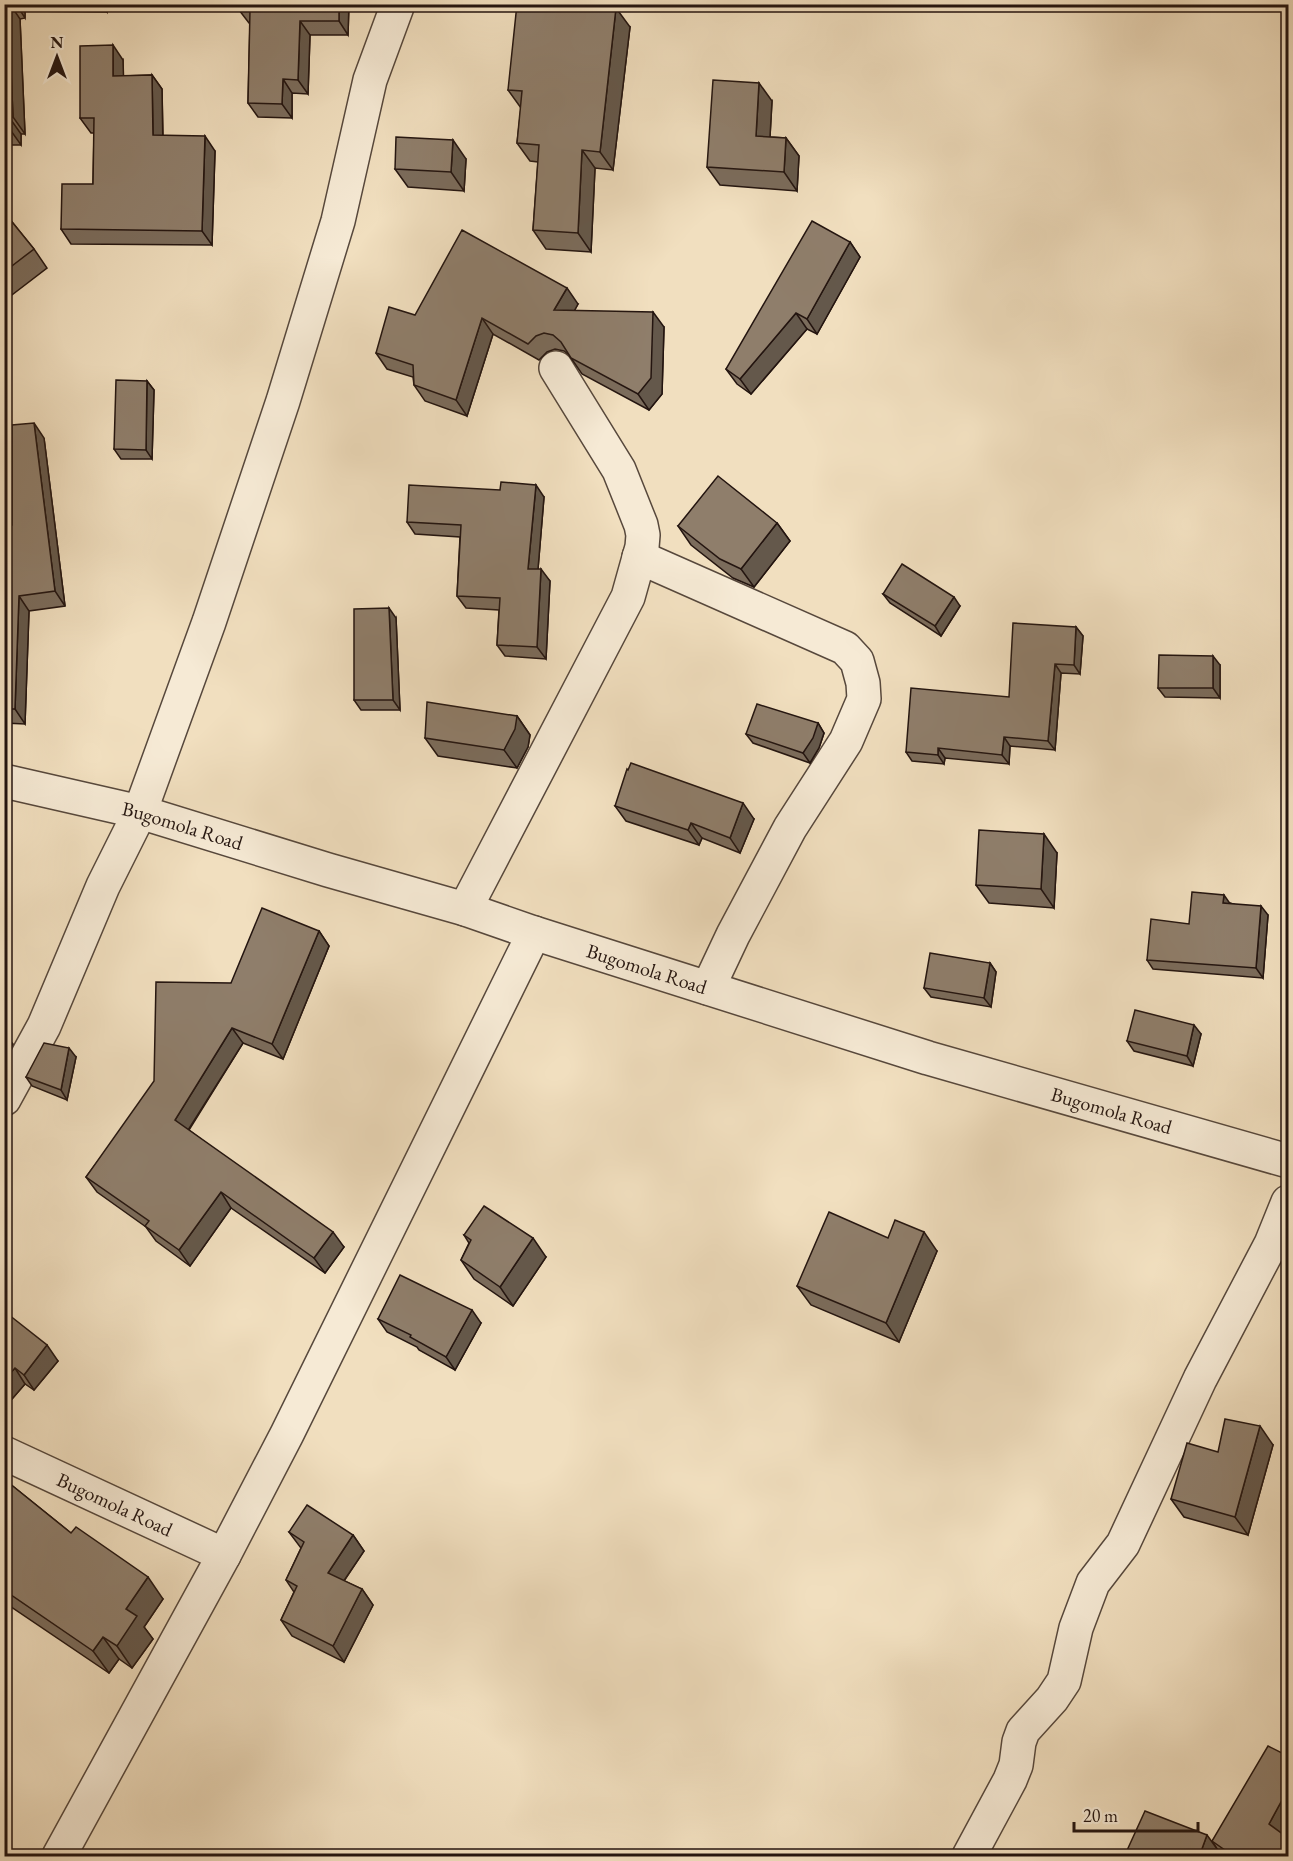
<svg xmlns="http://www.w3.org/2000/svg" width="1293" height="1861" font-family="'EB Garamond',serif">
<rect width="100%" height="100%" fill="#f1dfbf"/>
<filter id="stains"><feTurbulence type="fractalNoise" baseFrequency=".00333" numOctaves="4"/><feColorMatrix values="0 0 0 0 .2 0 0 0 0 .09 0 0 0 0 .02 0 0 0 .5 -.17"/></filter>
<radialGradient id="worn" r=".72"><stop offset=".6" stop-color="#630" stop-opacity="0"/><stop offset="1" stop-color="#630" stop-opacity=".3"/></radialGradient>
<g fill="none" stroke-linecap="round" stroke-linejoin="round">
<defs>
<g id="minor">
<polyline points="639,557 845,648 857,661 863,683 864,699 846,741 790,828 733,935 708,988"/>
<path id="s1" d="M4 781 140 812 328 870 465 909 534 933 928 1058 1288 1161"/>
<polyline points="465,909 628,597 642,547 643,535 641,525 619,470 556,368"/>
<polyline points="4,1099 44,1026 103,886 140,812 209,622 283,401 338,221 370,80 398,4"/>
<path id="s2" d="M4 1453 224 1555"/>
<polyline points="59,1856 224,1555 287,1434 534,933"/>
<polyline points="969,1856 1010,1780 1016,1765 1019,1742 1023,1731 1052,1699 1064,1681 1076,1628 1093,1583 1123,1544 1200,1379 1271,1244 1288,1202"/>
</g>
</defs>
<use href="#minor" stroke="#57483c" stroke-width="36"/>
<use href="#minor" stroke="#f6ead5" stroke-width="33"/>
</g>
<g fill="#7b6c5c" stroke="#241510" stroke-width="1.5">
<polygon points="4,4 107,4 107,12 25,11 25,18 20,19 25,134 21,134 21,145 4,145"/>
<polygon points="239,4 349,4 348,35 310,35 308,94 292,93 292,118 258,117 248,103 250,23 249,23 239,10"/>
<polygon points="630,27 613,170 595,168 591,252 546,249 533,230 538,162 530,161 517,143 521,108 508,90"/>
<polygon points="123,60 123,76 152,75 162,89 163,136 215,151 212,245 71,244 61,229 93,184 94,133 91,133 80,118"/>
<polygon points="772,101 770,137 786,138 799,156 797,191 720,185 707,167"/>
<polygon points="466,159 464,191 408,187 395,169"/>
<polygon points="4,212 34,249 47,268 4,301"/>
<polygon points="850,242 860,257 817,334 807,329 751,394 737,384 726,369"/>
<polygon points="578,304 574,311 664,327 662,394 649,410 582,374 569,355 564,351 555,349 547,352 539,360 493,334 467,416 425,401 414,385 413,377 387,369 376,353 415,315"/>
<polygon points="147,381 154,390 152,459 121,459 114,449"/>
<polygon points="44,438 65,606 29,611 25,724 4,723 4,524 12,525"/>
<polygon points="544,497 538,569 550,581 546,659 505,656 497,645 499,610 466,608 457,596 460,537 415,534 407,522"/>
<polygon points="777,523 790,541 754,587 733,578 691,545 678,526"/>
<polygon points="883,594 960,606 941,636 890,603"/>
<polygon points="396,618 400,710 361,710 354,700"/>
<polygon points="1076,627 1083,636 1080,674 1061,673 1055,750 1010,746 1009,764 945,758 944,764 912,761 906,752 1009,697"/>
<polygon points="1220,665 1220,698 1165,697 1158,688"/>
<polygon points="517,716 530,735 528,747 517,768 438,756 425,738"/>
<polygon points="818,723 824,733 819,748 810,763 753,743 746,734"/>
<polygon points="615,806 754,819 740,853 702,838 699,845 626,821"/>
<polygon points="1057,853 1054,908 989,903 976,885"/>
<polygon points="1230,903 1268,915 1263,978 1153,969 1147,960 1189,924"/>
<polygon points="319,931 329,946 283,1059 243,1043 189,1130 344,1247 325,1273 231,1208 190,1266 156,1241 146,1227 97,1192 86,1177 231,983"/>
<polygon points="990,963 996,972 991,1007 931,997 924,988"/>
<polygon points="1201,1034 1193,1066 1134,1051 1127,1041"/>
<polygon points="76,1057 67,1100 32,1086 26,1077"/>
<polygon points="464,1235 546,1257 513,1306 474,1279 461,1260 469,1243"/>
<polygon points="888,1238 937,1251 899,1342 811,1305 797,1286"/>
<polygon points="4,1311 58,1361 34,1390 25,1384 12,1399 4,1393"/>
<polygon points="378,1319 481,1323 455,1370 419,1350 417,1347 387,1332"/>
<polygon points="1273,1445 1248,1535 1184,1517 1171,1499 1218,1452"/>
<polygon points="4,1479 71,1533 163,1599 144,1627 153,1639 132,1668 119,1659 109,1673 4,1602"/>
<polygon points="289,1532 353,1535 364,1551 344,1581 362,1589 373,1605 344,1662 292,1636 281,1620 294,1592 286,1580 301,1548"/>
<polygon points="1288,1756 1288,1831 1286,1836 1288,1857 1222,1857 1212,1841"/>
</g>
<g fill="#64584b" stroke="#241510" stroke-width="1.5">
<polygon points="8,4 10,4 20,19 25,134 13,117"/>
<polygon points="16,4 20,4 25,11 25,18"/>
<polygon points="101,4 107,4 107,12"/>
<polygon points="339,4 349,4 348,35 339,21"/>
<polygon points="616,8 630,27 613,170 600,152"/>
<polygon points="300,21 310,35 308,94 298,80"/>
<polygon points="113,45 123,60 124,91 113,76"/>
<polygon points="152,75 162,89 163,150 153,135"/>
<polygon points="283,79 292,93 292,118 282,104"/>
<polygon points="759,83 772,101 769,154 756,136"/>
<polygon points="9,117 21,134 21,145 9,128"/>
<polygon points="205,136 215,151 212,245 202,231"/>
<polygon points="786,138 799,156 797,191 784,172"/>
<polygon points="453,140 466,159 464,191 451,172"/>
<polygon points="582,150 595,168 591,252 578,233"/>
<polygon points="850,242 860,257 817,334 807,319"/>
<polygon points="567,288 578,304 566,326 554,310"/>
<polygon points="653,312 664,327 662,394 649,410 638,394"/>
<polygon points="796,313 807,329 751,394 740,379"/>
<polygon points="482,318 493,334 467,416 456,400"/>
<polygon points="147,381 154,390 152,459 146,450"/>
<polygon points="34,423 44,438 65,606 55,591"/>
<polygon points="536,485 544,497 537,581 528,569"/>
<polygon points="777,523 790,541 754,587 741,569"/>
<polygon points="541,569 550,581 546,659 537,647"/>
<polygon points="19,596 29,611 25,724 15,709"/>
<polygon points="954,597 960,606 941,636 935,626"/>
<polygon points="389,608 396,618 400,710 393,700"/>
<polygon points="1076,627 1083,636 1080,674 1074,665"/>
<polygon points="1213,656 1220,665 1220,698 1213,688"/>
<polygon points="1055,664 1061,673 1055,750 1048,741"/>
<polygon points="517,716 530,735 528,747 517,768 504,750"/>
<polygon points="818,723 824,733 819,748 810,763 803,753"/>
<polygon points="1004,737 1010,746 1009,764 1002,755"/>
<polygon points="938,748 945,758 944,764 938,755"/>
<polygon points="743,803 754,819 740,853 730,838"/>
<polygon points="691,823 702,838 699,845 688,830"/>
<polygon points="1044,834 1057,853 1054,908 1041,889"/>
<polygon points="1224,895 1231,905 1223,903"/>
<polygon points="1261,906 1268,915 1263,978 1256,968"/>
<polygon points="319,931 329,946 283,1059 272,1044"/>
<polygon points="990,963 996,972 991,1007 984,998"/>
<polygon points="1194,1025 1201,1034 1193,1066 1187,1056"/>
<polygon points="232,1028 243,1043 185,1135 175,1120"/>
<polygon points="4,1033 13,1044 4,1059"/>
<polygon points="69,1048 76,1057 67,1100 61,1090"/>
<polygon points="221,1192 231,1208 190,1266 179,1250"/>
<polygon points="333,1232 344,1247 325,1273 314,1258"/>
<polygon points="924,1232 937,1251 899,1342 886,1323"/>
<polygon points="533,1238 546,1257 513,1306 500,1287"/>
<polygon points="472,1310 481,1323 455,1370 446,1357"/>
<polygon points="47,1345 58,1361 34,1390 24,1375"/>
<polygon points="15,1368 25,1384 12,1399 4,1388 4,1380"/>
<polygon points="1260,1426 1273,1445 1248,1535 1235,1517"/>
<polygon points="353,1535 364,1551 339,1588 328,1573"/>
<polygon points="148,1577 163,1599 144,1627 153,1639 132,1668 117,1646 126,1609"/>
<polygon points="362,1589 373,1605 344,1662 333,1646"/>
<polygon points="103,1637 119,1659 109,1673 93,1651"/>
<polygon points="1288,1789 1288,1831 1282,1843 1269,1824"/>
<polygon points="1207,1835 1220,1853 1219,1857 1199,1857"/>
</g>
<g fill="#8f7e6b" stroke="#241510" stroke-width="1.5">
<polygon points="4,4 8,4 13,117 9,117 9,128 4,128"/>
<polygon points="239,4 339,4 339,21 300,21 298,80 283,79 282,104 248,103 250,10 239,10"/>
<polygon points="517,4 585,4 616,8 600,152 582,150 578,233 533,230 539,145 517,143 522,91 508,90"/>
<polygon points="113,45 113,76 152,75 153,135 205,136 202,231 61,229 62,184 93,184 94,118 80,118 80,46"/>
<polygon points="713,80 759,83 756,136 786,138 784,172 707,167"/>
<polygon points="396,137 453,140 451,172 395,169"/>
<polygon points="4,212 34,249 4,272"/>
<polygon points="812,221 850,242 807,319 796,313 740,379 726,369"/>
<polygon points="462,230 567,288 554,310 653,312 651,378 638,394 571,358 561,342 553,335 544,333 536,336 528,344 482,318 456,400 414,385 413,365 376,353 389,307 415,315"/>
<polygon points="116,380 147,381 146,450 114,449"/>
<polygon points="34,423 55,591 19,596 15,709 4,709 4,524 12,525 12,425"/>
<polygon points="718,476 777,523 741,569 720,559 678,526"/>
<polygon points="501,482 536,485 528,569 541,569 537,647 497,645 500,598 457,596 461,525 407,522 409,485 500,490"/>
<polygon points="902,564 954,597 935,626 883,594"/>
<polygon points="389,608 393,700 354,700 354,609"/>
<polygon points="1013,623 1076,627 1074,665 1055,664 1048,741 1004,737 1002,755 938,748 938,755 906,752 911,688 1009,697"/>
<polygon points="1159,655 1213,656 1213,688 1158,688"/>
<polygon points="427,702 517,716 515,729 504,750 425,738"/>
<polygon points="757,704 818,723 813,738 803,753 746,734"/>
<polygon points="631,763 743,803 730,838 691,823 688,830 615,806 627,769 628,770"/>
<polygon points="979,830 1044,834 1041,889 976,885"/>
<polygon points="1192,892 1224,895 1223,903 1261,906 1256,968 1147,960 1151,919 1189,924"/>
<polygon points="262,908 319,931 272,1044 232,1028 175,1120 333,1232 314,1258 221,1192 179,1250 145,1226 149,1221 86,1177 154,1081 156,982 231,983"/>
<polygon points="930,953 990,963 984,998 924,988"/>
<polygon points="1135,1010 1194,1025 1187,1056 1127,1041"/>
<polygon points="44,1043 69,1048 61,1090 26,1077"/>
<polygon points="484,1206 533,1238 500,1287 461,1260 471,1240 464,1235"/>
<polygon points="829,1212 888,1238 895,1220 924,1232 886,1323 797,1286"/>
<polygon points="400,1275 472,1310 446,1357 410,1337 411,1335 378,1319"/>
<polygon points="4,1311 47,1345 24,1375 15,1368 4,1380"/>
<polygon points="1225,1419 1260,1426 1235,1517 1171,1499 1187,1443 1218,1452"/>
<polygon points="4,1479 71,1533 76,1527 148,1577 126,1609 137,1616 117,1646 103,1637 93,1651 4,1590"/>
<polygon points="307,1505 353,1535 328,1573 362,1589 333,1646 281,1620 297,1586 286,1580 304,1542 289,1532"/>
<polygon points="1268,1746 1288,1756 1288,1789 1269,1824 1288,1838 1288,1857 1235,1857 1212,1841"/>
<polygon points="1145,1811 1207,1835 1199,1857 1173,1857 1164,1853 1162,1857 1124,1857"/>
</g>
<g text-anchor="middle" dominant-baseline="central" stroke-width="4.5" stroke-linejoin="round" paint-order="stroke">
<g font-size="20" fill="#241510" stroke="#f6ead5">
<text stroke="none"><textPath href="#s1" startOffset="184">Bugomola Road</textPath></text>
<text stroke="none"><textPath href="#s1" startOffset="670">Bugomola Road</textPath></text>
<text stroke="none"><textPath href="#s1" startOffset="1156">Bugomola Road</textPath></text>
<text stroke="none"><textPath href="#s2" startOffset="122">Bugomola Road</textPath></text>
</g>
</g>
<rect width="1293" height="1861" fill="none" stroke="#f1dfbf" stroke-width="24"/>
<rect x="6" y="6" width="1281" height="1849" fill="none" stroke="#241510" stroke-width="3"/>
<rect x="12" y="12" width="1269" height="1837" fill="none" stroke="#241510" stroke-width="1.5"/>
<g transform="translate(57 57)" stroke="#f6ead5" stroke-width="4.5" paint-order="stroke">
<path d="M0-4.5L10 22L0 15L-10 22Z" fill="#241510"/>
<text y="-9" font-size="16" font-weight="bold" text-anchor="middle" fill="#241510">N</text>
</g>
<path d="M1074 1822v9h124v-9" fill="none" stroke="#241510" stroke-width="3"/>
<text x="1083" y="1822" font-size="18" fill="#241510" stroke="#f6ead5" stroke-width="4.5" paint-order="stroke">20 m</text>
<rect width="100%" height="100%" filter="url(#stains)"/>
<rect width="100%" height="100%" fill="url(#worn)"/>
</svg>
